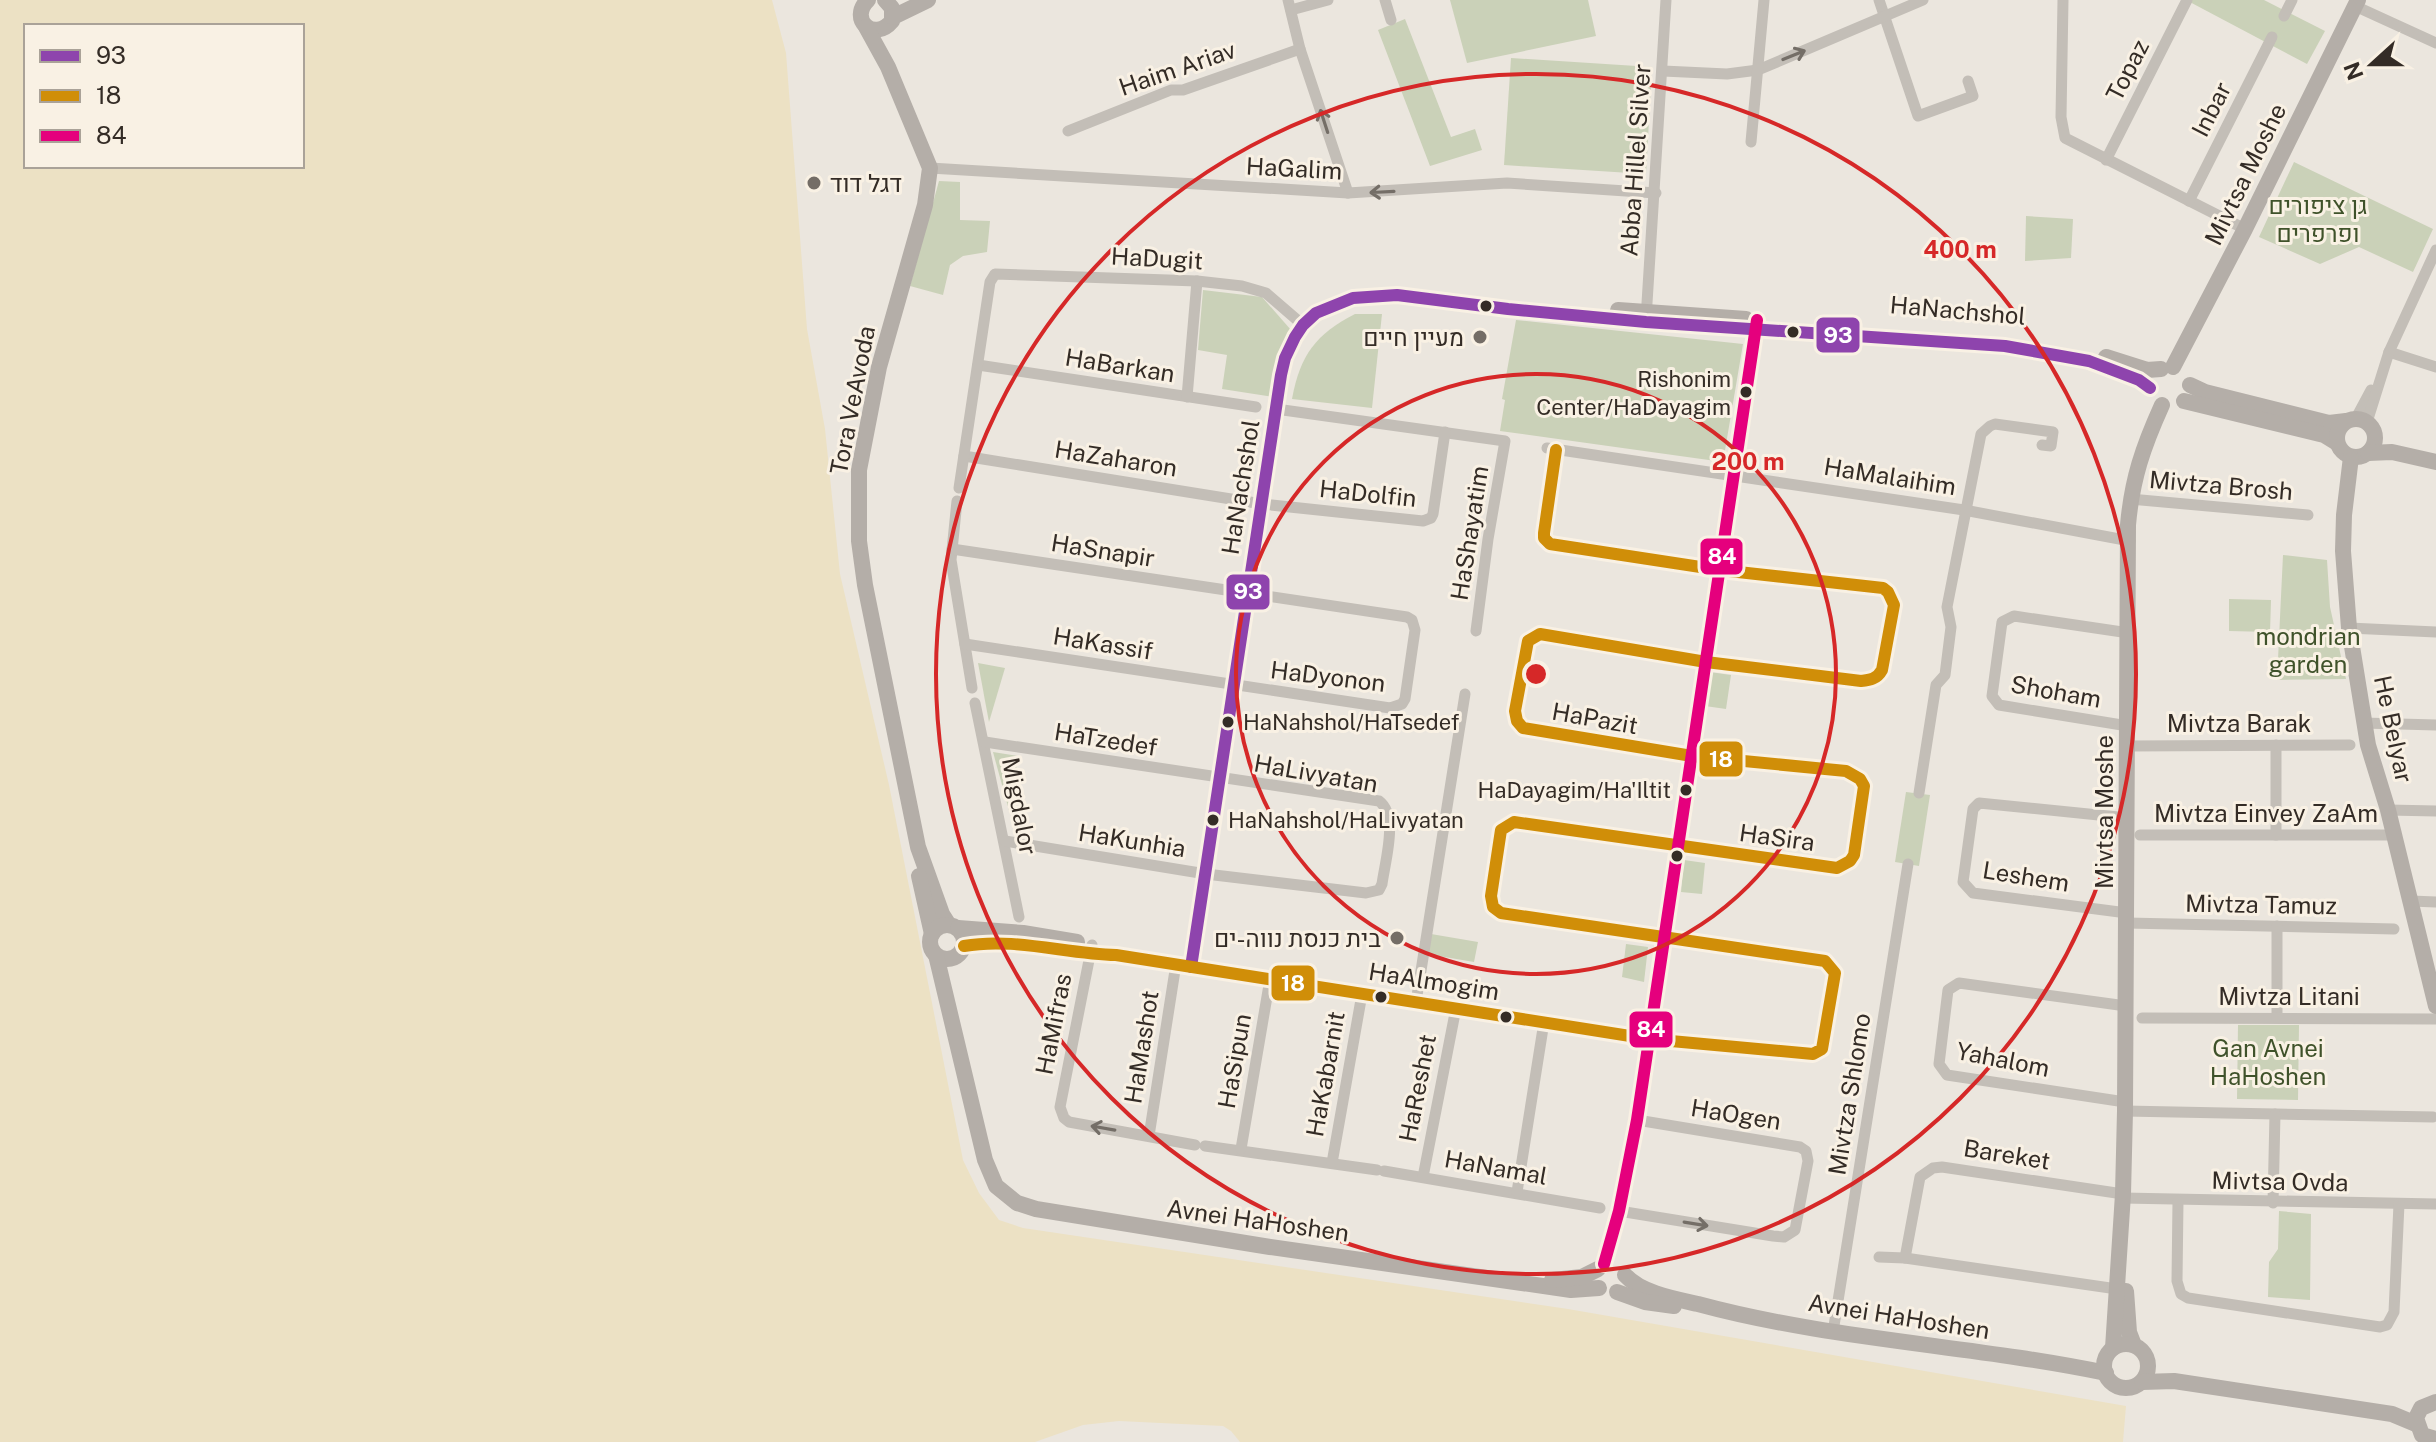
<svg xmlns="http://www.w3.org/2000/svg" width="2436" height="1442" font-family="'Public Sans',Heebo,sans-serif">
<rect width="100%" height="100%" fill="#ebe6de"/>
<g fill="#cad1b8">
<polygon points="1450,0 1588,0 1596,36 1467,63"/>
<polygon points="2186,0 2264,0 2325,31 2307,64"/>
<polygon points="1405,19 1451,137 1475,129 1482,150 1430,166 1378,30"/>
<polygon points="1511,58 1652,67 1646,174 1504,165"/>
<polygon points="2294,162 2433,229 2413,272 2359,247 2320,264 2259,237"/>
<polygon points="939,181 960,182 960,220 990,221 987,252 963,256 950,265 943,295 910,286"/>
<polygon points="2026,216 2073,219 2071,258 2025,261"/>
<polygon points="1203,290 1262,297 1291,330 1273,397 1222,389 1227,355 1198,350"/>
<path d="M1355 314H1382L1372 408 1292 399C1300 355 1316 334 1355 314Z"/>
<polygon points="1516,320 1743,344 1723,462 1500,431 1505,400 1502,399"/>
<polygon points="2283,555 2327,560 2330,607 2346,679 2277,680"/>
<polygon points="2229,599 2271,600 2270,632 2229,631"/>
<polygon points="978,663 1005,668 989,722"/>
<polygon points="1710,672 1731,675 1726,709 1705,706"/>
<polygon points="993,752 1018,756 1010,814"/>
<polygon points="1906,792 1930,795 1919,866 1895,862"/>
<polygon points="1684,860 1705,863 1702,894 1681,892"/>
<polygon points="1431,934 1478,942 1474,962 1427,954"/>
<polygon points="1626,944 1648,947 1644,982 1622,977"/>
<polygon points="2238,1025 2299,1025 2298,1100 2237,1099"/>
<polygon points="2279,1211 2311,1214 2310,1300 2268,1297 2269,1262 2278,1249"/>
</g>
<path fill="#ece1c4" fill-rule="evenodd" d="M0 0H772L786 53 807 329 825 429 840 574 889 785 963 1160 979 1193 999 1220 1023 1228 1568 1309 2126 1406 2123 1442H1240L1231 1431 1223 1426 1119 1421 1083 1425 1035 1442H0ZM26 26H302V166H26Z"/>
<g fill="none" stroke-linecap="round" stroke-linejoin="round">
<g stroke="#c3beb7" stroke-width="11">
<polyline points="1288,0 1300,49 1348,193"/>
<polyline points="1385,0 1391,20"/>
<polyline points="1879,0 1918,116 1973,96 1968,81"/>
<polyline points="2063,0 2061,117 2065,138 2245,229"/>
<polyline points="2355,6 2436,43"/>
<polyline points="1291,10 1328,0"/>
<polyline points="2284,16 2292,0"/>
<polyline points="1663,71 1727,74 1758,70 1923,0"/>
<polyline points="1068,131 1171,90 1183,90 1300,49"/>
<polyline points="1751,142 1764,0"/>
<polyline points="2106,160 2187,0"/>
<polyline points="930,168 1348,193 1507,183 1656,193"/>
<polyline points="2189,201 2272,37"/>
<polyline points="1646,319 1666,0"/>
<polyline points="2389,352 2436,367"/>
<polyline points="978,365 1256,407"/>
<polyline points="1187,397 1197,281"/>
<polyline points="1276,409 1505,441 1488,539 1476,631"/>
<polyline points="2356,418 2371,390"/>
<polyline points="2367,422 2389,352 2436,250"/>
<polyline points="1547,448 1964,510 2130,541"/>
<polyline points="1556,450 1544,533 1544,538 1550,544 1720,570 1883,588 1888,592 1894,605 1882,670 1879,676 1861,681 1706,662 1545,635 1535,636 1528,641 1515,711 1517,721 1523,728 1692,756 1846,771 1860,779 1864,786 1854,855 1850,861 1837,868 1519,822 1508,824 1501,830 1491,896 1493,907 1501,913 1818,959 1831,965 1835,973 1825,1043 1813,1054 1649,1039"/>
<polyline points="964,456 1262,504 1423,521 1431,518 1433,514 1445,432"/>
<polyline points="959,488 990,282 995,274 1197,281 1242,286 1266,293 1303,325"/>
<polyline points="2130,499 2308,515"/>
<polyline points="957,501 951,560 972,688"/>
<polyline points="952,549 1407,617 1412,620 1415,630 1405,699 1402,704 1390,708 965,644"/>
<polyline points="2349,628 2436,632"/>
<polyline points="975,703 1019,917"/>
<polyline points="2363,723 2436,725"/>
<polyline points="2128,726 1999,705 1992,696 2002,622 2014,616 2129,633"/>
<path d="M985 742 1379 801C1399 816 1385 861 1382 884L1379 890 1366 893 1206 874 1005 841"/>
<polyline points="2276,745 2276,835"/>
<polyline points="2128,746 2350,745"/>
<polyline points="1919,793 1936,685 1945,675 1951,627 1947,607 1981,434 1990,426 1995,424 2053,432 2051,446 2042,445"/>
<polyline points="2388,810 2436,811"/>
<polyline points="2140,835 2393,835"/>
<polyline points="2411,901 2436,902"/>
<polyline points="2127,913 1973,893 1963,882 1973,809 1979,803 2128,818"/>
<polyline points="2127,923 2394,929"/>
<polyline points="2277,926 2277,1018"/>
<polyline points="1092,945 1060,1107 1064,1118 1069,1122 1195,1145"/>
<polyline points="1416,1002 1465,694"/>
<polyline points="2142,1018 2436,1019"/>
<polyline points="2125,1102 1947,1075 1939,1064 1948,990 1959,983 2126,1006"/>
<polyline points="2125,1111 2433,1117"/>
<polyline points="1149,1136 1176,964"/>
<polyline points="1205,1146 1377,1170"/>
<polyline points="1241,1149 1270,979"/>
<polyline points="1332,1163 1362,994"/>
<polyline points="1384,1171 1600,1208"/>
<polyline points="1423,1177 1456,1008"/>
<polyline points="1517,1192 1544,1022"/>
<polyline points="2123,1198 2436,1204"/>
<polyline points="2178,1201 2177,1281 2181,1294 2188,1298 2380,1327 2387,1325 2394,1312 2399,1204"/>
<polyline points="2273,1203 2275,1114"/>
<polyline points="1619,1211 1773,1236 1784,1237 1795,1230 1808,1161 1806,1151 1800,1147 1637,1120"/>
<polyline points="1879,1257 1905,1258 2117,1289"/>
<polyline points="1905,1258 1920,1177 1933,1168 1942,1167 2123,1194"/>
<polyline points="1833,1332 1908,864"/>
</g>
<g stroke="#b4aea8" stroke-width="16">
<path d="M868 0C848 19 874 43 892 21V8L885 0"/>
<polyline points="893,17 928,0"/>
<polyline points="866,27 888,67 930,168 925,205 879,367 859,470 859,541 865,585 918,847 942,914 949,925"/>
<polyline points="1618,310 1746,319"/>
<polyline points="2106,357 2147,370 2161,369"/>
<polyline points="2173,367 2245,229 2358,0"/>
<polyline points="2190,385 2205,392 2329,423 2346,421"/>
<polyline points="2184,401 2324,435 2337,443"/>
<circle cx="2356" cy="438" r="19"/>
<polyline points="2368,453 2392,452 2436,462"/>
<polyline points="2351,457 2344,515 2343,551 2349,628 2368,745 2388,810 2436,1006"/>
<polyline points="919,876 932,934"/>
<circle cx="947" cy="942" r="17"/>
<polyline points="958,928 1023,933 1077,942"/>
<path d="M964 946C1014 937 1066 954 1116 955L1649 1039"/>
<polyline points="936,955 985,1160 996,1186 1017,1203 1036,1209 1270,1247 1571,1290 1599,1288"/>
<polyline points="1191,967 1281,375 1285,358 1295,337 1303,325 1316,313 1353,298 1397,295 1508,309 1646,322 2005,346 2089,361 2139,380 2150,388"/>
<polyline points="1604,1264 1619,1211 1637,1120 1757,321"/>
<path d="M1625 1275C1641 1293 1675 1299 1698 1304 1831 1340 1971 1345 2106 1373"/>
<polyline points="1552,1280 1582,1277 1598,1269"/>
<polyline points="2126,1291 2129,1332 2134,1345"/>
<polyline points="1617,1292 1645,1302 1674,1306"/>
<circle cx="2126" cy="1366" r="22"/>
<path d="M2113 1348 2123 1194 2125 1111 2128 525C2132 479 2143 447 2162 405"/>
<polyline points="2142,1382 2174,1381 2392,1414 2416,1424"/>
<polyline points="2436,1402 2421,1408 2416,1418 2422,1435 2436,1439"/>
</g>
<defs>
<polyline id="bus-1" points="1191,967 1281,375 1285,358 1295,337 1303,325 1316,313 1353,298 1397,295 1508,309 1646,322 2005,346 2089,361 2139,380 2150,388"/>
<path id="bus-2" d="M964 946C1014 937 1066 954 1116 955L1649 1039 1813 1054 1822 1049 1835 973 1825 961 1501 913 1493 907 1491 896 1501 830 1514 822 1837 868 1850 861 1854 855 1864 786 1860 779 1846 771 1692 756 1523 728 1517 721 1515 711 1528 641 1540 634 1706 662 1861 681C1870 680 1877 679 1882 670L1894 605 1888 592 1883 588 1720 570 1550 544 1544 538V533L1556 450"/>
<polyline id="bus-3" points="1604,1264 1619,1211 1637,1120 1757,320"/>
</defs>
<use href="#bus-1" stroke="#f9f1e4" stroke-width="18"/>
<use href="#bus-2" stroke="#f9f1e4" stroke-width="18"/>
<use href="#bus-3" stroke="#f9f1e4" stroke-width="18"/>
<use href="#bus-1" stroke="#8e44ad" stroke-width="12"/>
<use href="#bus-2" stroke="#d08e08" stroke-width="12"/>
<use href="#bus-3" stroke="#e5007d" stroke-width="12"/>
</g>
<defs><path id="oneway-shaft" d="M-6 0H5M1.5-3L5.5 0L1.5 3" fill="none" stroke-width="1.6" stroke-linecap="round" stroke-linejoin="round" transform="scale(2)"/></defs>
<g stroke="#746e67">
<use href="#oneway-shaft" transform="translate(1794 55) rotate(-22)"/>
<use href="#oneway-shaft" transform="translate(1324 121) rotate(-108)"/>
<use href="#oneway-shaft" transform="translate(1382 192) rotate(177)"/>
<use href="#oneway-shaft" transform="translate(1103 1128) rotate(-170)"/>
<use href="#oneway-shaft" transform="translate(1696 1224) rotate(9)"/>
</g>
<g fill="none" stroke="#d62828" stroke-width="4">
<circle cx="1536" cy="674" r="300"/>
<circle cx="1536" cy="674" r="600"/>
</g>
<g fill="#746d66" stroke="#f9f1e4" stroke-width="3">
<circle cx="814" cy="183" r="8"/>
<circle cx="1480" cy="337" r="8"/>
<circle cx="1397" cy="938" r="8"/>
</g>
<g fill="#342c26" stroke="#f9f1e4" stroke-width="3">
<circle cx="1486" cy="306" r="7"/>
<circle cx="1793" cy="332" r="7"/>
<circle cx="1746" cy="392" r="7"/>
<circle cx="1228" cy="722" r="7"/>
<circle cx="1686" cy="790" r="7"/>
<circle cx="1213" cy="820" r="7"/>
<circle cx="1677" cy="856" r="7"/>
<circle cx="1381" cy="997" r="7"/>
<circle cx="1506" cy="1017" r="7"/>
</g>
<g text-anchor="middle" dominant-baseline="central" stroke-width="6" stroke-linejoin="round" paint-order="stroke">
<g font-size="22" fill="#342c26" stroke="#f9f1e4" text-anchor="end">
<text x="1731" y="379">Rishonim<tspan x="1731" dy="28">Center/HaDayagim</tspan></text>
<text x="1243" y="722" text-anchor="start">HaNahshol/HaTsedef</text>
<text x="1671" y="790">HaDayagim/Ha'Iltit</text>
<text x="1228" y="820" text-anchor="start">HaNahshol/HaLivyatan</text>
</g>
<g font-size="24" fill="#342c26" stroke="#f9f1e4">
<text transform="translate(1177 68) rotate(-19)">Haim Ariav</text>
<text transform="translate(2127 70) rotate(-63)">Topaz</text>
<text transform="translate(2211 109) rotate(-63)">Inbar</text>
<text transform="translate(1635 160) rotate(-86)">Abba Hillel Silver</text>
<text transform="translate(1294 168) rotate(3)">HaGalim</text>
<text transform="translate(2245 174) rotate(-64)">Mivtsa Moshe</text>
<text transform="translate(1157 258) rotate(3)">HaDugit</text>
<text transform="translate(1958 310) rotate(5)">HaNachshol</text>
<text transform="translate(1120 365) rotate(9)">HaBarkan</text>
<text transform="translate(852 400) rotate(-79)">Tora VeAvoda</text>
<text transform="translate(1116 458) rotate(9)">HaZaharon</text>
<text transform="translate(1890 476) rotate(9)">HaMalaihim</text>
<text transform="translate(2221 485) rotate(5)">Mivtza Brosh</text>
<text transform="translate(1240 487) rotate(-81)">HaNachshol</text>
<text transform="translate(1368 493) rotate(6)">HaDolfin</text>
<text transform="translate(1469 533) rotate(-81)">HaShayatim</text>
<text transform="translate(1103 550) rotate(9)">HaSnapir</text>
<text transform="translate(1103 643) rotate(9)">HaKassif</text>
<text transform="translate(1328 676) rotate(7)">HaDyonon</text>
<text transform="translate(2056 691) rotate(10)">Shoham</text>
<text transform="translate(1595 718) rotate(10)">HaPazit</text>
<text x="2239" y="723">Mivtza Barak</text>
<text transform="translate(2394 729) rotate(78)">He BeIyar</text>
<text transform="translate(1106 739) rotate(9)">HaTzedef</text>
<text transform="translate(1316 773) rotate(10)">HaLivyatan</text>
<text transform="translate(1020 806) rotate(79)">Migdalor</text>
<text transform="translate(2104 812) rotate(-90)">Mivtsa Moshe</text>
<text x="2266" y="813">Mivtza Einvey ZaAm</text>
<text transform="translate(1777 837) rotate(8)">HaSira</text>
<text transform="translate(1132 840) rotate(9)">HaKunhia</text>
<text transform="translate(2026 876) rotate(9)">Leshem</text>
<text transform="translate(2261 904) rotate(1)">Mivtza Tamuz</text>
<text transform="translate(1434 981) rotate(9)">HaAlmogim</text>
<text x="2289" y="996">Mivtza Litani</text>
<text transform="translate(1053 1024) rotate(-79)">HaMifras</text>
<text transform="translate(1141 1047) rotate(-81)">HaMashot</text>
<text transform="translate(2003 1059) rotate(11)">Yahalom</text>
<text transform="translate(1234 1061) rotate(-80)">HaSipun</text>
<text transform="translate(1325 1074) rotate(-80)">HaKabarnit</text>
<text transform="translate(1417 1088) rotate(-79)">HaReshet</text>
<text transform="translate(1849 1094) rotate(-81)">Mivtza Shlomo</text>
<text transform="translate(1736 1114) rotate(9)">HaOgen</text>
<text transform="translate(2007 1154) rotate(9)">Bareket</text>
<text transform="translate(1496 1167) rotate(10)">HaNamal</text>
<text transform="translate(2280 1181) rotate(1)">Mivtsa Ovda</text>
<text transform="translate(1258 1220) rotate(8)">Avnei HaHoshen</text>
<text transform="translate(1899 1316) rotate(9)">Avnei HaHoshen</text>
</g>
<g font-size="24" fill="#342c26" stroke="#f9f1e4" text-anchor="end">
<text x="830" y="183" text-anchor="start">דגל דוד</text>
<text x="1464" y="337">מעיין חיים</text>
<text x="1381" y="938">בית כנסת נווה-ים</text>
</g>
<g font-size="24" fill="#3f522a" stroke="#f9f1e4">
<text x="2318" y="205">גן ציפורים<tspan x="2318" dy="28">ופרפרים</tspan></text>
<text x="2308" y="636">mondrian<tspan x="2308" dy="28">garden</tspan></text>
<text x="2268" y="1048">Gan Avnei<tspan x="2268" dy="28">HaHoshen</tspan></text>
</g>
</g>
<circle cx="1536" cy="674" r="12" fill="#d62828" stroke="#f9f1e4" stroke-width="4"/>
<g font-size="24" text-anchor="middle" font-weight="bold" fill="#d62828" stroke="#f9f1e4" stroke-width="6" stroke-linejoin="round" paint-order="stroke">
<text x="1960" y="258">400 m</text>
<text x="1748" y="470">200 m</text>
</g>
<g stroke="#f9f1e4" stroke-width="3">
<rect x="1815" y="316" width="46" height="38" rx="8" fill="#8e44ad"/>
<rect x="1699" y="537" width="45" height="39" rx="8" fill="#e5007d"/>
<rect x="1225" y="573" width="46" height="38" rx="8" fill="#8e44ad"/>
<rect x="1698" y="740" width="46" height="38" rx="8" fill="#d08e08"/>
<rect x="1270" y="964" width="46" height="38" rx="8" fill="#d08e08"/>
<rect x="1628" y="1010" width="46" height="39" rx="8" fill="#e5007d"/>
</g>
<g font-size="22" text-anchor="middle" font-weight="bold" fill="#fff">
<text x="1838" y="343">93</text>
<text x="1722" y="564">84</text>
<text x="1248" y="599">93</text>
<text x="1721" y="767">18</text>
<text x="1293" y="991">18</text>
<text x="1651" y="1037">84</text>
</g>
<rect x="24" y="24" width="280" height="144" fill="#f9f1e4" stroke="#aaa298" stroke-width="2"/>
<rect x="40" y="50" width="40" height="12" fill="#8e44ad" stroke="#aaa298" stroke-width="2"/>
<text x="96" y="64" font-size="24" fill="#342c26">93</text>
<rect x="40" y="90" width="40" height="12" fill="#d08e08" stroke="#aaa298" stroke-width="2"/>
<text x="96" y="104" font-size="24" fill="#342c26">18</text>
<rect x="40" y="130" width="40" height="12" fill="#e5007d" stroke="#aaa298" stroke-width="2"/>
<text x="96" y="144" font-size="24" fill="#342c26">84</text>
<g transform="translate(2372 64) rotate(249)" stroke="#f9f1e4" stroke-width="6" paint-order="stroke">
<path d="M0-6L14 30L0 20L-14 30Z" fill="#342c26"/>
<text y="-12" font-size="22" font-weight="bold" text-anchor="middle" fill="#342c26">N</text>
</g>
</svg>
